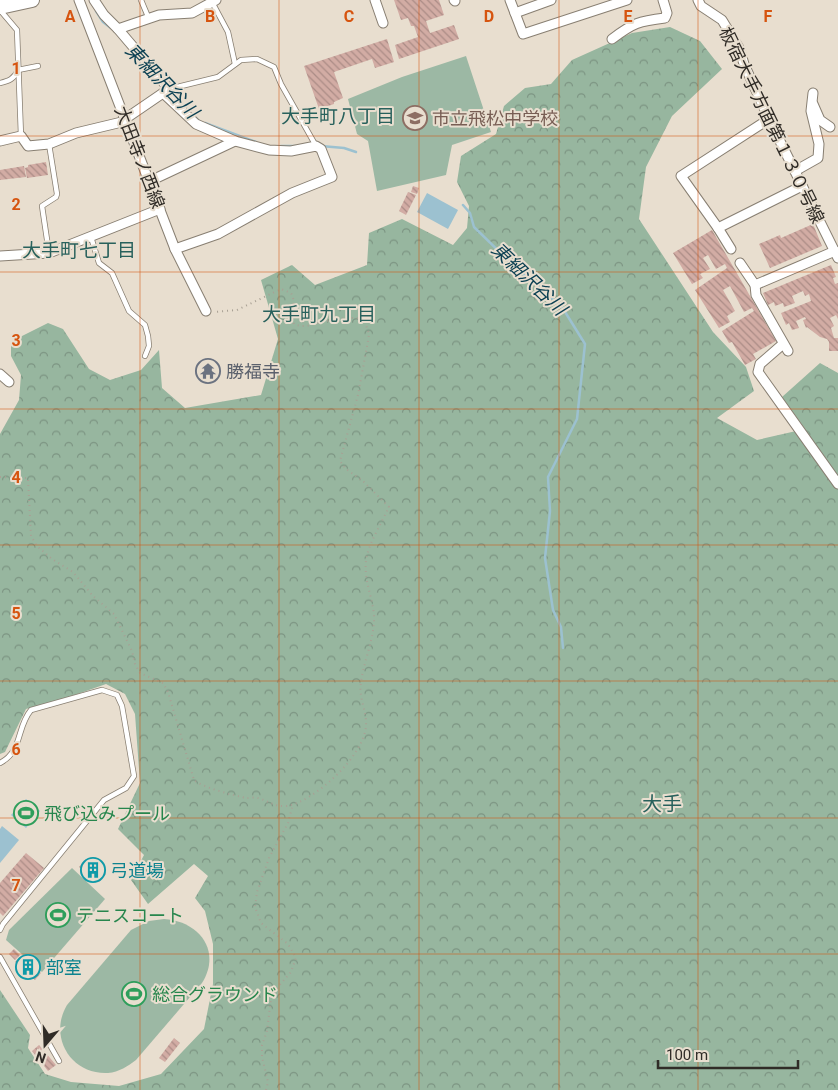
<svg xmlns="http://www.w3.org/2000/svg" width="838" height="1090" font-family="Roboto,'Noto Sans JP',sans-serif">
<defs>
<pattern id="forest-crowns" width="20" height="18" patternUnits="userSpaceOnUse" patternTransform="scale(1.25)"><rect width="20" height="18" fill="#97b69f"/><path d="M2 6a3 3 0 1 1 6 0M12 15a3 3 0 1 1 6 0" fill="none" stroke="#7c9482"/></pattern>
<pattern id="building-back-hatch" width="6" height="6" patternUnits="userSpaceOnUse" patternTransform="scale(1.25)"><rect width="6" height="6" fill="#d2aca4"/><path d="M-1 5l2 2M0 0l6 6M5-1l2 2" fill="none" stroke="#ab8c86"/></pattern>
</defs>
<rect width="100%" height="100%" fill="#e8decf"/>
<polygon fill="url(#forest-crowns)" points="670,27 700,41 722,69 672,116 646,167 639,219 713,332 746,367 754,391 717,418 757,440 805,429 782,397 820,363 838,373 838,1090 0,1090 0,990 30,1035 28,1048 45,1074 71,1082 119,1086 161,1074 204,1029 213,984 213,944 205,911 195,898 208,876 194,864 148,904 131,880 144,855 118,829 140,783 135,714 125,694 106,684 69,697 26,709 5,752 0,754 0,434 19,400 21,375 11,356 11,345 22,336 48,323 63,329 89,369 110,380 141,370 159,350 162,388 185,408 261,395 278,339 261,280 292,265 315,285 367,265 369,233 402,219 453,245 467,228 469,206 457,182 461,156 496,134 504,106 525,88 551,84 572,60 632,33"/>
<g fill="#9cb8a4">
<polygon points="466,56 491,132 452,145 446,175 377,191 368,141 357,134 348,99 402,77"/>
<polygon points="72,868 105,899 42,972 6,940 9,930"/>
<path d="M164 919C199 921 222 951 202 983L136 1060C128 1066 119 1072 108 1073 71 1075 48 1037 67 1005L131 930 149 921Z"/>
</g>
<g fill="#9cc1d0">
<polygon points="427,193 458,210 448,229 417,212"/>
<polygon points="26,799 40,811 26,828 11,815"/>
<polygon points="2,826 19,840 0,863 0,829"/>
</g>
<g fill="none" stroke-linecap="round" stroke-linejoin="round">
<g stroke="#9cc1d0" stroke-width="2.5">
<polyline points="96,11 103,22 111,28"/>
<polyline points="170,92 200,122"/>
<polyline points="205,123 256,142"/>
<polyline points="281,146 298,146"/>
<polyline points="321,146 344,148 356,152"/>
<polyline points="463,205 470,213 474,227 514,266 562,307 585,344 577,419 548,477 550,511 545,558 553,610 561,627 563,648"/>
</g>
</g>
<g fill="url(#building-back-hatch)">
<polygon points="394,0 439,0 444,15 426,21 430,33 454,25 459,39 399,59 395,45 418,37 414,26 411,26 408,18 401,20"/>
<polygon points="387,39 394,62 375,68 372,59 334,72 343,98 334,102 334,104 319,109 304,66"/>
<polygon points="46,162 48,175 27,178 25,168 28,167 28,165"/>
<polygon points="24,166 26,177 0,180 0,170"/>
<polygon points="413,186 419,188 417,194 411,192"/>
<polygon points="408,192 416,195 406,215 399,211"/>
<polygon points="813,224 822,246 770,268 759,244 780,235 781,238"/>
<polygon points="712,230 776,341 753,354 756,359 745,365 732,342 729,343 722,331 754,311 752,308 744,312 730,286 723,290 735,311 727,316 730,322 719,328 695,290 727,268 725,264 716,269 708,255 703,258 710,269 700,274 703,278 692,284 673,253"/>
<polygon points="831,265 836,277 833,278 835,284 838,283 838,319 836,315 830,318 834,326 831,328 834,338 838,338 838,351 829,351 829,342 827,339 820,337 807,327 806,328 803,320 806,319 805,317 796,321 799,328 792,330 789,323 786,325 781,313 811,301 809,294 805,296 803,291 792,296 795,303 784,307 783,303 775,306 774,302 768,305 763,293"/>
<polygon points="26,853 44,868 3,916 0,913 0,883"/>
<polygon points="86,859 106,874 99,882 79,867"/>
<polygon points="14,949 20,955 15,960 9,954"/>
<polygon points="22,955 41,973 35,980 15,962"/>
<polygon points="174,1038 180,1043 165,1062 159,1058"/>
<polygon points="39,1045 56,1065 48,1071 32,1051"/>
</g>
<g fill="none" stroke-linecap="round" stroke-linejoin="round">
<defs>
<g id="lane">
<polyline points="141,0 149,19"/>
<polyline points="212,2 228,32 235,64"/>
<polyline points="0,10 17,30 21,136"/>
<path d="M0 83C9 81 14 79 18 70L38 66"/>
<polyline points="169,89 218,77 241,60 257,59 274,67 281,84 316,146"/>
<polyline points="49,144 57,194 56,197 42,206 49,253"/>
<polyline points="91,237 99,263 112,273 129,311 145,325 148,336 149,346 145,356"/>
<path d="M0 763C23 751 16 728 31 710L102 690 117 695 122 706 134 776 126 788 104 800 3 924 0 930"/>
<polyline points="0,957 59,1061"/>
</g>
<g id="street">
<polyline points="79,0 175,249 206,311"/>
<polyline points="94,0 104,15 118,29 169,89 163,93 196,124 235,141 269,150 291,151 316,146 321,149 332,177 292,193 218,234 175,249"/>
<polyline points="375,0 383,23"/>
<polyline points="454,0 455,1"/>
<polyline points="510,0 523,34 627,0"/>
<polyline points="698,0 701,6 722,20 739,48 744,64 769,119 838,258"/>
<polyline points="515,13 551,0"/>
<polyline points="118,29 159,15 192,13 216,0"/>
<path d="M612 39C633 23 639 21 665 18L667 13 663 0"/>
<polyline points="813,104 820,120 830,127"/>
<polyline points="125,119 163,93"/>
<polyline points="0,141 21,136 28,146 49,144 76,133 126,121"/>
<polyline points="795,171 818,158 819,144 811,111 813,93"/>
<polyline points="148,182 235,141"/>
<polyline points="718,228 802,186"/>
<polyline points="731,249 718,228 681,176 769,119"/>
<polyline points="0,256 49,253 160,209"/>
<polyline points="740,263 755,285 756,295 788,351"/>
<polyline points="755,285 835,251"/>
<polyline points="783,344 760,364 758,372 838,484"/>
<polyline points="0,374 9,382"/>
</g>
<polyline id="primary" points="0,7 32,0"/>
</defs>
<use href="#lane" stroke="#887f72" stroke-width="6"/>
<use href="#street" stroke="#887f72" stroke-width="11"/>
<use href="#primary" stroke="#887f72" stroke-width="16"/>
<g stroke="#a8a094" stroke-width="2" stroke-dasharray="1 4" stroke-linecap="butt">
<path d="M0 477 28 478 31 536 37 546 52 559 73 572 93 596 114 614 132 651 135 664 140 673 163 683 168 692 194 780C201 787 235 796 247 798 250 798 255 797 258 798 268 801 275 807 287 806 315 801 364 756 366 726 367 711 358 697 361 682 364 660 375 637 374 615 372 594 362 577 367 555 371 540 382 522 389 507L363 481 346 469 340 461 358 395 368 341 369 334 364 319C351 317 339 318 327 321 314 323 307 329 294 324 290 314 297 303 291 293L281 289 237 310 214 312"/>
<polyline points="266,1090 268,1082 262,1057 262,1045 267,1031 271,999 278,987 291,972 296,958 288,944 261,923 255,907 257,892 269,858 288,823 293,804"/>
</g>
<use href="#lane" stroke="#fff" stroke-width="4.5"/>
<use href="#street" stroke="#fff" stroke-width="9"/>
<use href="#primary" stroke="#fff" stroke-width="14"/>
</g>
<path fill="none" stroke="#d6540f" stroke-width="1" stroke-opacity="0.55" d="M140 0V1090M279 0V1090M419 0V1090M559 0V1090M698 0V1090M0 136H838M0 272H838M0 409H838M0 545H838M0 681H838M0 818H838M0 954H838"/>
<defs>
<symbol id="school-ring" viewBox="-11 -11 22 22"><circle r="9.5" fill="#e8decf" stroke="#8d6e63" stroke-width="1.5"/><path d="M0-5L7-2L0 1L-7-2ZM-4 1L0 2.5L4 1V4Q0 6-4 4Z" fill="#8d6e63"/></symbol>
<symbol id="temple-ring" viewBox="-11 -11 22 22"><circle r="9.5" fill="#e8decf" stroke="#6b7280" stroke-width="1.5"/><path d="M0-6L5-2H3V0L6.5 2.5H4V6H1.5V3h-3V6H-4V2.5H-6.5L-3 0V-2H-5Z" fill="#6b7280"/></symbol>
<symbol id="stadium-ring" viewBox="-11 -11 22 22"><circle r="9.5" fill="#e8decf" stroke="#2e9e5b" stroke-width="1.5"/><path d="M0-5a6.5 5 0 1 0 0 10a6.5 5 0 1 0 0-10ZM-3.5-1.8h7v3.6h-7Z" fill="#2e9e5b"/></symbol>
<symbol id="building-ring" viewBox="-11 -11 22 22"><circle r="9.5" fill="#e8decf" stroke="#0f9aa8" stroke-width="1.5"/><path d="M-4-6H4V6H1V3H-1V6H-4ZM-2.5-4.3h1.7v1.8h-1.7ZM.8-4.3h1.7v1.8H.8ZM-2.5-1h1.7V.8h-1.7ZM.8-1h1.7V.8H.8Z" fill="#0f9aa8"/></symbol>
</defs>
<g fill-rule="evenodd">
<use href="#school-ring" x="401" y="104" width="28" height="28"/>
<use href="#temple-ring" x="194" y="357" width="28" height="28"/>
<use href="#stadium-ring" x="12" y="799" width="28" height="28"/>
<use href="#building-ring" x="79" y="856" width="28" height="28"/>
<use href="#stadium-ring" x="44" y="901" width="28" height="28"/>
<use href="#building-ring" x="14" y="953" width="28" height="28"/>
<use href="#stadium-ring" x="120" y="980" width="28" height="28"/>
</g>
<g text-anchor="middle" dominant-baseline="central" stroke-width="4" stroke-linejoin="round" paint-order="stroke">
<g font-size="18" fill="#785e54" stroke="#e8decf" text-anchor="start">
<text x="432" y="118">市立飛松中学校</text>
</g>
<g font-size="18" fill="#302c27" stroke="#e8decf">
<text transform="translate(772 125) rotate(64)">板宿大手方面第１３０号線</text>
<text transform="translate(140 157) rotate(69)">大田寺ノ西線</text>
</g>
<g font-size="18" fill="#5b616d" stroke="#e8decf" text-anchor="start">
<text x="226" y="371">勝福寺</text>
</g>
<g font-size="18" fill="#27864d" stroke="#e8decf" text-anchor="start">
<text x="44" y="813">飛び込みプール</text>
<text x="76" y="915">テニスコート</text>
<text x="152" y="994">総合グラウンド</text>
</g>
<g font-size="18" fill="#0d838f" stroke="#e8decf" text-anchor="start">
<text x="110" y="870">弓道場</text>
<text x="46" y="967">部室</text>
</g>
<g font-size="19" font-style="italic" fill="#0c4153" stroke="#e8decf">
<text transform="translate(162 81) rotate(46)">東細沢谷川</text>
<text transform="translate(529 279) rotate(44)">東細沢谷川</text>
</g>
<g font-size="19" fill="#28615c" stroke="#e8decf">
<text x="338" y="116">大手町八丁目</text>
<text x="79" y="250">大手町七丁目</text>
<text x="319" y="314">大手町九丁目</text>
</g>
<g font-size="20" fill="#28615c" stroke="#e8decf">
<text x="662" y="804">大手</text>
</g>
</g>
<g font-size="16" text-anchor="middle" font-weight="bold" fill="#d6540f" stroke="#e8decf" stroke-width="4" stroke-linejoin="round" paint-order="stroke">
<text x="70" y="22">A</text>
<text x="210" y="22">B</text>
<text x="349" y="22">C</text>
<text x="489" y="22">D</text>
<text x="628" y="22">E</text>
<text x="768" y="22">F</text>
<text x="16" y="74">1</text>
<text x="16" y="210">2</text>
<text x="16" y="346">3</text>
<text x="16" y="483">4</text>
<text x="16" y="619">5</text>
<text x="16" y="755">6</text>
<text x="16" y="891">7</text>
</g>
<g transform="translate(45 1045) rotate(199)" stroke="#e8decf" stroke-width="4" paint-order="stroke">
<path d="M0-4L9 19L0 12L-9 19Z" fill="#302c27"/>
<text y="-8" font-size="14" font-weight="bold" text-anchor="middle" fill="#302c27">N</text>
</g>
<path d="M658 1060v8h140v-8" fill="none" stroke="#302c27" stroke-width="2.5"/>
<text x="666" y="1060" font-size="15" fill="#302c27" stroke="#e8decf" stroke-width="4" paint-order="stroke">100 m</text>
</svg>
